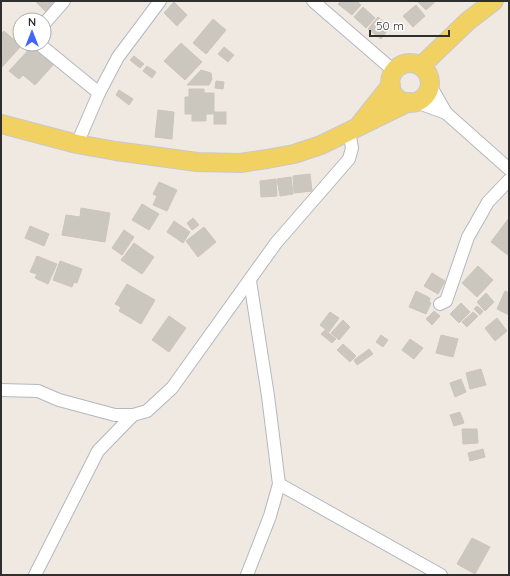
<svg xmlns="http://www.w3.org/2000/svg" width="510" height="576" font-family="Quicksand,sans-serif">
<rect width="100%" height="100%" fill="#efe9e1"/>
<g fill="#cbc7bf" stroke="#cbc5ba">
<polygon points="35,1 59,1 47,13"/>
<polygon points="341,1 357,1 361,5 352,15 338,4"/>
<polygon points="417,1 436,1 426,10"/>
<polygon points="174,2 187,15 177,26 164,13"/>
<polygon points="416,5 425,16 413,27 403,16"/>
<polygon points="363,7 375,18 366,28 354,17"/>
<polygon points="378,17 390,27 381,39 368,29"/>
<polygon points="213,19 226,30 206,54 193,43"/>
<polygon points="4,31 21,46 2,67 1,34"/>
<polygon points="181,43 202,62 185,80 164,61"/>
<polygon points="33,45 54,64 35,85 23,75 19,79 9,71"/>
<polygon points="224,47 234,55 228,62 218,54"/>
<polygon points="134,56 144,64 140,68 130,60"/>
<polygon points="147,66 156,72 152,78 143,71"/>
<polygon points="201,70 211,73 212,79 209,85 187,85"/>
<polygon points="216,81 224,82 223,89 215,88"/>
<polygon points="189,89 204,89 204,93 214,93 214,114 206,114 206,121 192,121 192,114 185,114 185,97 189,97"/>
<polygon points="119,90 133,99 129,105 116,95"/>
<polygon points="158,110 174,112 172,139 155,137"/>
<rect x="214" y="112" width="12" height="12"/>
<polygon points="310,174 312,191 294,193 293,176"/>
<polygon points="291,177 293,194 280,196 277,179"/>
<polygon points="276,179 277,196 261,197 260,181"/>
<polygon points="159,182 177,190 167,211 153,205 157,196 153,194"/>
<polygon points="142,204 159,214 149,230 132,220"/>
<polygon points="81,208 110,213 105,242 62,235 66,215 80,217"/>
<polygon points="193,218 199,225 192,230 187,223"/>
<polygon points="509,218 509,256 491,242"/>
<polygon points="174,221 190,232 183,243 167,232"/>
<polygon points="30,226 49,234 44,246 25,238"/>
<polygon points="204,227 216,242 198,257 186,241"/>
<polygon points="124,230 134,237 122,255 112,248"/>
<polygon points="134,243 154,257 142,274 121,260"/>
<polygon points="37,256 57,264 48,284 35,278 37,274 30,272"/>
<polygon points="60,261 82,269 77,283 74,282 72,287 53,280"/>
<polygon points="478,266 493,280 477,297 462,283"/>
<polygon points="432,273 445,281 438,294 424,286"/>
<polygon points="127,284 155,300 141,324 119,311 121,307 115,304"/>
<polygon points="416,291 430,298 429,302 431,303 426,314 409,307"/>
<polygon points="505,291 509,293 509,315 497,309"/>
<polygon points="486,293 494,302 485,311 477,302"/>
<polygon points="461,303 470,312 459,323 450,314"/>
<polygon points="477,306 483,311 480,315 474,309"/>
<polygon points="434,311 440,316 432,325 426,319"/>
<polygon points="330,312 339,318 329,332 320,325"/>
<polygon points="473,312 478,316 467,327 462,322"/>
<polygon points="169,316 186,328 169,352 152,340"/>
<polygon points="497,318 507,331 495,341 485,328"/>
<polygon points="343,320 350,327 339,340 331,333"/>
<polygon points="325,330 336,339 332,343 321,334"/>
<polygon points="381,335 388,340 383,347 376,342"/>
<polygon points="441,335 458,339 453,357 436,353"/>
<polygon points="410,339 423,348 414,359 402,350"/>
<polygon points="343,344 356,356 350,362 337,350"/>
<polygon points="369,349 373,354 357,365 354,360"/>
<polygon points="481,369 486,385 470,389 466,373"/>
<polygon points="461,379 466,392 455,397 450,383"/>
<polygon points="460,412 464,423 454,426 450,415"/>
<polygon points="462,429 477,429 478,443 463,444"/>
<polygon points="483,449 485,457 470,461 468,453"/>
<polygon points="472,538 490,547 475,574 457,564"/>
</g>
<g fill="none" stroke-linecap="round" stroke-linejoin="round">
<defs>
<g id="street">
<polyline points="313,1 394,71"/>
<polyline points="44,24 64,1"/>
<polyline points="39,44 99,93 77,144"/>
<polyline points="99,93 118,57 160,1"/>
<polyline points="416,102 446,113 430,85"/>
<polyline points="446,113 509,169"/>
<polyline points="440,304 446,301 468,237 488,202 509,180"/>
<polyline points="1,390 38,391 59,400 115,415 133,415 147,411 172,388 276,243 349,159 352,148 349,131"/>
<polyline points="279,484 441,575"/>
<polyline points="35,575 98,451 133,415"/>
<polyline points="247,575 270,516 279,484 268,396 250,281"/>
</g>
<g id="primary">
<circle cx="410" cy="83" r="20"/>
<polyline points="421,66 468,21 494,1"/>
<polyline points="1,124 77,144 116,151 197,162 240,163 267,159 294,154 321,145 409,102"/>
<polyline points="360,124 391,85"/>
</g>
</defs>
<use href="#street" stroke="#b4b7c1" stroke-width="14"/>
<use href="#primary" stroke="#c9c9c9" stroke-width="20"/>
<use href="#street" stroke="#fff" stroke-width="12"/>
<use href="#primary" stroke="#f2d163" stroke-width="18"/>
</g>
<rect width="510" height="576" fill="none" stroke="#2e2e2e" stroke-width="4"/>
<g transform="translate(32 32)"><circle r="19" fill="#ffffff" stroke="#ababab"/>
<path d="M0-3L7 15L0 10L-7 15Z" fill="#4264fb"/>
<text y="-6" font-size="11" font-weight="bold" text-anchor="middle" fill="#2e2e2e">N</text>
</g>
<path d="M370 30v6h79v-6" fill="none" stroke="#2e2e2e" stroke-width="2"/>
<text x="376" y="30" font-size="12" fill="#2e2e2e" stroke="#ffffff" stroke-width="3" paint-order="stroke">50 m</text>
</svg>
